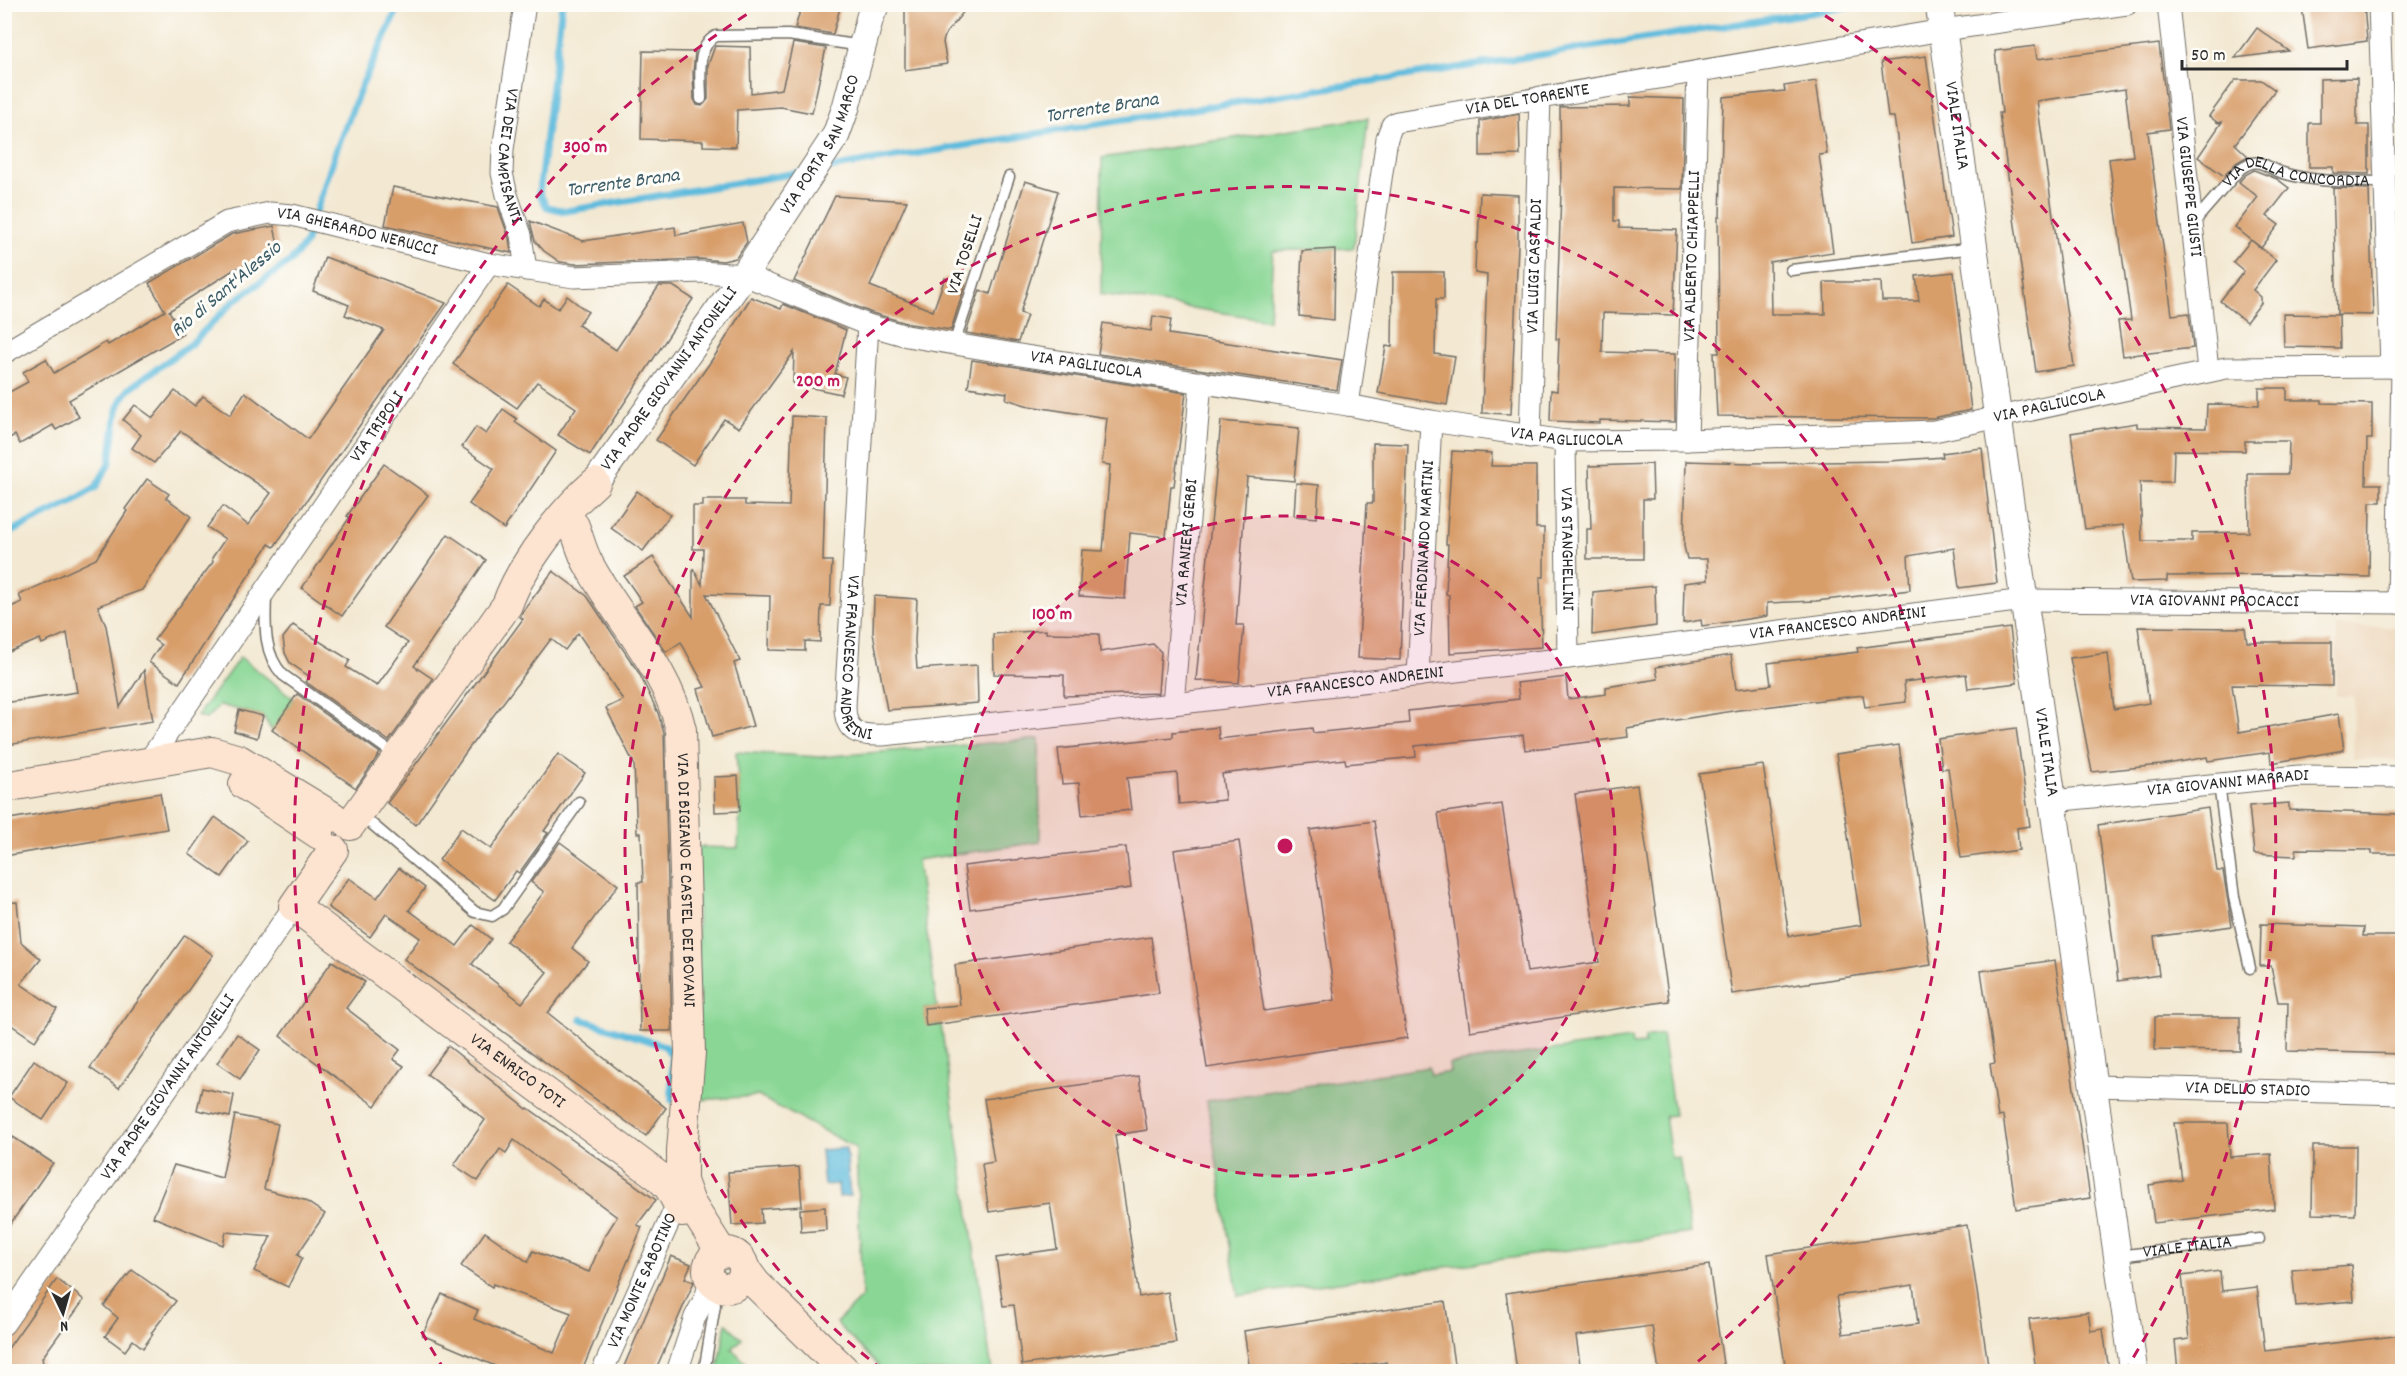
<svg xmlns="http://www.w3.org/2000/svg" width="2407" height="1376" font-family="Dekko,sans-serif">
<rect width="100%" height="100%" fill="#fdfcf7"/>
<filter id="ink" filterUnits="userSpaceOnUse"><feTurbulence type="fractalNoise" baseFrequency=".0167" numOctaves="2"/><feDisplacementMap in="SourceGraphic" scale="12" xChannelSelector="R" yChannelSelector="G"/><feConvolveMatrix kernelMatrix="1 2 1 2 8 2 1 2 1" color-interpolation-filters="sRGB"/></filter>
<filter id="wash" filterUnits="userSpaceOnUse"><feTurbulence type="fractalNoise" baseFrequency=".008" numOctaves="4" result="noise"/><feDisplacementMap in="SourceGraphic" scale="24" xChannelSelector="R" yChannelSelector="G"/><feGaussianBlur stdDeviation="1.35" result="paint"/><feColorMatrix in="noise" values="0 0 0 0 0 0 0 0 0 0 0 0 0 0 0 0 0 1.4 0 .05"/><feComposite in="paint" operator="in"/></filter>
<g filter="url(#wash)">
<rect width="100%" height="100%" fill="#f3e8d1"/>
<polygon fill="#edd7bb" points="2337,626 2402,627 2402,760 2353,759 2354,696 2336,696"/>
<g fill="#8ad795" stroke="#5a8160" stroke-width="1.5">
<polygon points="1368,118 1354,248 1273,251 1269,320 1101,294 1102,158"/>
<polygon points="240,657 294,699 272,731 263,716 220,705 206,719 197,716"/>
<polygon points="1039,739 1040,842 917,860 937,1007 924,1008 926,1025 941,1025 992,1371 884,1371 836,1323 862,1297 856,1148 758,1096 699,1100 697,847 738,848 740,811 736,752 820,757"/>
<polygon points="1662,1034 1674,1115 1665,1116 1671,1158 1679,1157 1690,1233 1238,1296 1207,1101 1429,1067 1431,1075 1450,1072 1449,1064 1631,1039 1632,1045 1645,1044 1645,1037"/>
<polygon points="726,1323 742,1339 732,1349 754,1371 718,1371"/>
</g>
<polygon fill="#5fbbdd" stroke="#457384" stroke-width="1.5" points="846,1148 850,1196 839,1197 838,1184 824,1185 821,1150"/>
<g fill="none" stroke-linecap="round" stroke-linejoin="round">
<g stroke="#5fbbdd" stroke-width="7">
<polyline points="562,4 539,193 547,207 566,211 803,172"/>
<polyline points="823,169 1072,128 1866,4"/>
<polyline points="4,535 72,502 96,487 110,462 117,410 121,400 130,388 191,344 234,301 291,261 305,244 337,148 362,85 400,4"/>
<polyline points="581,1019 665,1046 672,1056 672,1100"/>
</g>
</g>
<g id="blocks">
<g fill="#d89e6a" fill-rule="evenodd">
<polygon points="802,4 841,4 833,34 795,28"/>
<polygon points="905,4 970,4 946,33 943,42 947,64 905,70"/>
<polygon points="2319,4 2364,4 2367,41 2308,49 2302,7"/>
<polygon points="2257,28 2289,51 2235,58"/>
<polygon points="793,43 826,48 812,113 781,107 737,110 736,147 703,146 703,141 641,139 643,51 695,52 693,73 694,99 697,105 702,106 708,99 708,65 715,46 750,47 751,93 782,89"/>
<polygon points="2159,44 2169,129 2148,132 2172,315 2189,313 2193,348 2123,356 2118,321 2131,320 2109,159 2133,156 2125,89 2037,101 2074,366 2036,372 1999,113 2002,113 1995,51 2035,46 2037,59"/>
<polygon points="1926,56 1952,237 1912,243 1894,117 1888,117 1881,62"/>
<polygon points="2357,78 2357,125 2369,125 2369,174 2333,173 2333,167 2309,167 2309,123 2320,123 2320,79"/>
<polygon points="2235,80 2261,80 2275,90 2235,144 2248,156 2236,163 2224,176 2198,157 2222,122 2218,123 2209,116"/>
<polygon points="1816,81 1827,154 1819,155 1833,252 1770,262 1771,314 1825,314 1824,282 1881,282 1882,301 1919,301 1916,276 1954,272 1971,410 1933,418 1717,416 1714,353 1719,353 1718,217 1720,217 1723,97 1785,91 1784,86"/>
<polygon points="1630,97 1684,99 1682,189 1614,188 1614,221 1619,221 1619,228 1677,230 1673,315 1603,313 1602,352 1675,354 1675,422 1600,420 1600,423 1550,421 1551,390 1557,391 1559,339 1556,339 1561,192 1560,107 1630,106"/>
<polygon points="1519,114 1520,155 1480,156 1480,121"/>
<polygon points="2254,170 2277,179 2289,188 2267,216 2279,225 2261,248 2235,227 2258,197 2239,182 2245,175"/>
<polygon points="1025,181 1058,191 1020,313 1027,315 1018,342 966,333 980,290 990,294"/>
<polygon points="393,187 498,207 509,238 511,253 385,225"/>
<polygon points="2333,188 2369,189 2373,315 2337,314"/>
<polygon points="1480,193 1518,195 1518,244 1511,414 1482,413 1487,275 1475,273 1476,243 1478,243"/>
<polygon points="835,196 907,201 870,286 933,311 945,278 965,285 951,330 910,324 872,313 794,281"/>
<polygon points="530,221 583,241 675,227 676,235 743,223 747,242 736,258 723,261 700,259 575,264 560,262 544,251 535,241"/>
<polygon points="274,226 280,254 235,269 169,311 183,334 69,400 79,417 56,430 53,425 20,444 15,435 4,441 4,395 28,382 23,372 46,359 54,373 106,342 108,345 165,311 149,283 232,234"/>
<polygon points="2251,240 2276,260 2253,290 2261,297 2261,303 2246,322 2220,301 2244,271 2233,262"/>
<polygon points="1335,249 1334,320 1299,316 1302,251"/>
<polygon points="325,257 446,303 274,547 269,544 179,683 149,662 161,645 154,640 213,562 212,558 225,539 207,527 223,506 248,525 271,493 181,431 154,463 132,448 141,435 123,420 135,405 153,418 175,391 195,406 203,396 230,415 245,392 308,439 384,330 345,315 349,305 313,291"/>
<polygon points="1393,272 1444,272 1444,299 1436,299 1435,354 1455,357 1447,405 1378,393 1386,346 1392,347"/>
<polygon points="508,285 539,306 544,299 558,309 567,296 588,312 578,325 616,350 659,286 673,286 693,299 590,455 558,435 576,408 537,382 517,408 453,364"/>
<polygon points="751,297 781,309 783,304 846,330 835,374 846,377 841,394 793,384 794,352 739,428 724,419 693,465 656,440 716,354"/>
<polygon points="2283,314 2339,315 2340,348 2284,347"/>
<polygon points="1153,316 1171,319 1169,334 1342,360 1337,390 1098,354 1103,323 1151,331"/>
<polygon points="972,360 1186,393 1174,486 1171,486 1166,537 1130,533 1125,599 1079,596 1082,550 1103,551 1110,465 1102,464 1107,418 1029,406 1006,399 1007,393 968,387"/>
<path d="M2259 388H2287V400H2322V403L2372 404V439H2367L2366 484H2381V502H2370L2369 577 2277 575 2167 576V581L2131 582 2123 525 2085 529 2071 433 2137 423V427L2206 428 2207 404 2259 405ZM2245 441H2289L2288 474H2248L2249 532 2192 533V541H2142L2140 482H2173L2174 450 2245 451Z"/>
<polygon points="503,409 517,419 515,422 556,451 504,529 469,504 494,469 462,447 476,427 486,434"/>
<polygon points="792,416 827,418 823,561 832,561 830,606 821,606 820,642 805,641 805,651 769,650 770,596 706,594 740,661 734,663 753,726 712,737 698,689 705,687 681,642 666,652 635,606 642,602 624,576 653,557 693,617 693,568 702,585 703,549 693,549 693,506 703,506 703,500 745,500 745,505 789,506"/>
<polygon points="1221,421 1299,428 1294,481 1247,477 1236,625 1244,625 1239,683 1196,680"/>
<polygon points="1373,443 1408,444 1400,660 1358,658 1367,503 1373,503"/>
<polygon points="1982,448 1997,583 1959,588 1954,548 1908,556 1910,590 1816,601 1767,603 1767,616 1702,626 1701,620 1683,623 1684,583 1708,580 1707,559 1687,559 1684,546 1686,461 1751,463 1890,461 1943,457 1942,453"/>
<polygon points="1452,451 1492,453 1491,466 1536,466 1536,528 1544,528 1544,577 1540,577 1542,647 1450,653 1449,595 1446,594 1448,544 1446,544"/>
<polygon points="384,464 428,495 342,616 302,588 350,517 347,516"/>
<polygon points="1652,464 1653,499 1643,499 1643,559 1587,559 1587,529 1591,529 1589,466"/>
<polygon points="147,479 169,494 166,498 191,516 142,590 98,606 106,626 120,707 144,670 153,721 8,745 4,703 77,692 67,633 42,644 40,639 4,654 4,610 22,602 19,595 96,559 127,511 125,509"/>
<polygon points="1296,483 1319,485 1317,518 1294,516"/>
<polygon points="637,491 670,515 643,551 611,528"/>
<polygon points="448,534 486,560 414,666 433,679 389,741 306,682 310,677 290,663 285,653 283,638 293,625 350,660 346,667 377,686 408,643 384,627"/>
<polygon points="553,571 587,596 639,673 658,713 664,733 672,1031 640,1031 638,882 643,882 641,833 637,833 634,764 606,708 623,700 578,633 565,650 551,639 466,752 416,825 387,803 523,619 520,617 523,611"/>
<polygon points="1655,586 1656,626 1592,635 1593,592"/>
<polygon points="874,596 917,599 915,641 917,669 977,665 978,703 887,710 873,633"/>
<polygon points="2138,627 2245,628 2247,642 2332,642 2332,686 2232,685 2239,732 2339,714 2344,750 2271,763 2270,752 2208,761 2207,757 2161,765 2092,772 2070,658 2108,653 2114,709 2149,703"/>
<polygon points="2010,628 2017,683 1968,689 1966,674 1904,682 1906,702 1865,707 1863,695 1739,710 1627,728 1628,737 1525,750 1523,735 1415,746 1416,757 1346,764 1345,759 1222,774 1225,800 1179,804 1177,773 1127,778 1131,810 1082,815 1079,783 1062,784 1058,749 1173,737 1173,732 1218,727 1219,739 1312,728 1313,733 1409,723 1408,711 1519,699 1517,683 1566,677 1568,699 1606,694 1606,687 1658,679 1656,667 1731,655 1736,689 1771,685 1768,663 1858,652 1857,648"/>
<polygon points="1046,630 1046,633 1099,634 1100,652 1153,644 1161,652 1158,693 1064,696 1064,675 994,674 993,634"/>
<polygon points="297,694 380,753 356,788 272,730"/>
<polygon points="239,710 263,716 257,738 234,731"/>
<polygon points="2016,728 2030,826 2017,828 2019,850 1961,858 1948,768 1942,769 1938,739"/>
<polygon points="1899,745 1931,965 1732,994 1699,774 1763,765 1789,936 1861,925 1836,754"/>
<polygon points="558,754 585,773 544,831 548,833 519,873 516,871 495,900 439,860 461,828 491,849"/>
<polygon points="738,776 740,811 715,812 714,777"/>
<polygon points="1637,785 1669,1001 1470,1031 1438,813 1502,804 1527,972 1599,962 1575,794"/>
<polygon points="160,793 167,829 4,856 4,820"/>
<polygon points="2289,803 2289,810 2399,814 2399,854 2372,854 2372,850 2296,849 2296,856 2254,854 2249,806"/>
<polygon points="2208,808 2217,871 2223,871 2232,926 2154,937 2159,975 2118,981 2098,825"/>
<polygon points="215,817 248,841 222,877 189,854"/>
<polygon points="1374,821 1407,1038 1207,1068 1174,850 1239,841 1264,1011 1335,1000 1310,830"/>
<polygon points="560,842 618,885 572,948 588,961 548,1013 666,1108 646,1136 404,959 420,938 386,914 370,937 328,907 349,878 377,898 399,868 425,888 409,910 457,946 473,925 491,939 472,964 522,1003 547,972 506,941 544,892 531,882"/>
<polygon points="1126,847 1131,888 970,909 964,866"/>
<polygon points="17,902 21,942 41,959 21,984 57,1009 35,1041 4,1020 4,903"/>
<polygon points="2261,924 2364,927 2363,936 2403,936 2403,1054 2287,1051 2288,1002 2278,1002 2271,966 2260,966"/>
<polygon points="185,935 213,955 119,1088 90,1068"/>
<polygon points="1151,937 1159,993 926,1026 924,1008 960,1005 955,965"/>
<polygon points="2055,960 2090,1198 2016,1209 2003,1116 1998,1117 1990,1064 1995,1063 1981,971"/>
<polygon points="332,961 365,982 346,1008 400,1050 393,1059 404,1066 375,1106 280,1036"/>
<polygon points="2155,1017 2240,1017 2240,1051 2155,1050"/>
<polygon points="237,1034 260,1050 240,1079 217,1063"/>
<polygon points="448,1046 527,1109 528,1108 656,1200 637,1225 642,1227 584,1366 590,1368 590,1371 507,1371 422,1335 442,1294 478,1310 474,1319 554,1353 571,1313 493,1284 492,1287 461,1266 485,1232 528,1262 533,1251 589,1272 603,1239 617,1217 514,1140 506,1153 500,1149 478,1181 454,1165 485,1120 427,1074"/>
<polygon points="34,1060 68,1083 43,1120 9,1097"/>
<polygon points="1139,1076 1147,1130 1115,1135 1139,1297 1168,1292 1176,1343 1022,1365 1014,1305 1003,1306 996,1258 1057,1249 1050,1203 989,1212 982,1164 994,1162 984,1099"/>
<polygon points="202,1088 234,1095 230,1117 197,1110"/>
<polygon points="235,1115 278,1124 264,1189 304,1200 325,1214 297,1255 302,1258 288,1287 254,1271 271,1236 226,1232 223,1245 153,1217 174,1165 222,1178"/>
<polygon points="2174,1123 2228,1123 2230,1157 2271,1154 2274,1209 2154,1223 2149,1185 2182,1180"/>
<polygon points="13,1137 53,1163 4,1233 4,1150"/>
<polygon points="2313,1146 2356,1146 2355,1215 2312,1214"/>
<polygon points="799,1167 802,1206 761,1209 762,1223 732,1225 728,1172"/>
<polygon points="825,1207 826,1230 801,1232 800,1209"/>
<path d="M1967 1225 1989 1371H1786L1768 1254ZM1913 1285 1918 1324 1843 1334 1837 1296Z"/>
<polygon points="671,1256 691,1264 685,1278 694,1282 655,1371 622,1371"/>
<polygon points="1709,1265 1724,1371 1659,1371 1652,1326 1576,1336 1581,1371 1517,1371 1506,1293"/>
<polygon points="2351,1265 2354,1301 2296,1306 2292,1270"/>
<polygon points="132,1270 176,1301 151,1333 153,1334 143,1348 133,1340 125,1351 105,1336 118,1318 104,1306"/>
<polygon points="2220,1271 2222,1291 2257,1287 2265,1351 2403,1335 2403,1371 2178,1371 2175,1341 2189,1339 2182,1276"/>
<polygon points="57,1279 84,1300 42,1358 43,1363 37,1371 4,1371 4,1354"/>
<polygon points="1445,1301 1455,1371 1388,1371 1386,1362 1320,1371 1250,1371 1244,1331"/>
<polygon points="2088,1312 2091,1331 2103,1329 2109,1371 2036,1371 2029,1319"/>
</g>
</g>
</g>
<g filter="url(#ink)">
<use href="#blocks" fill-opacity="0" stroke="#716d65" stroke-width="1.5"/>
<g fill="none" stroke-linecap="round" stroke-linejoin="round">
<defs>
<g id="service">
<path d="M701 99C701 79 695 47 716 36L788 35 862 46"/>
<path id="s1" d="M2193 223 2240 169C2259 155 2264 167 2283 173 2316 183 2351 181 2385 182"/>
<polyline points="1791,270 1974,248"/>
<polyline points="954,344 1009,177"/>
<path d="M266 596C265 624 263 654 283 675L398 757"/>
<polyline points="2219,784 2234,897 2250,968"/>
<polyline points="359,813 475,912 492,916 503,909 579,802"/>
<path id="s2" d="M2118 1256 2259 1239"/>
<polyline points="704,1372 715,1305 706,1296"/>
</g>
<g id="minor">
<path id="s3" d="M525 4 503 149 502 173 507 195 521 235 526 270"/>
<path id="s4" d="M2168 4 2208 370"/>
<polyline points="2379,4 2391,367"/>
<path id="s5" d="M868 325 845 706C845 733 859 736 883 735L1173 704 1568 658 2024 600 2402 603"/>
<path id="s6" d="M4 353 227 222 270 213 292 215 489 264 574 277 701 272 744 275 868 325 907 336 1026 356 1348 405 1431 421 1565 441 1687 440 1934 431 2226 368 2402 367"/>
<path id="s7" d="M1348 405 1387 138 1392 125 1397 122 1943 30 2127 4"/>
<path id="s8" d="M1530 437 1540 97"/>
<path id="s9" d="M1687 440 1698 71"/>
<path id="s10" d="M1565 441 1568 658"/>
<polyline points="2398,603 2402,367"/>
<path id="s11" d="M1418 676 1431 421"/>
<path id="s12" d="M1173 704 1201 382"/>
<path id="s13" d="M148 762 489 264"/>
<path id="s14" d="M2053 801 2299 776 2402 777"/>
<path id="s15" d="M2094 1086 2402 1094"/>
<path id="s16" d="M4 1324 294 906"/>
<path id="s17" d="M602 1372 681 1195"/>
<polyline points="677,1372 695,1317 706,1296 710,1279"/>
</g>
<g id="tertiary">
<path id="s18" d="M1939 4 2134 1372"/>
<path id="s19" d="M595 483 744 275 836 135 846 107 870 17 876 4"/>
</g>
<g id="secondary">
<path id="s20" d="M574 526C579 539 582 553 589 565 619 621 667 666 681 730L690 1053 682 1150V1181L690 1203 722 1253"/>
<polyline points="244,784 319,834"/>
<polyline points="4,787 212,752 239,760 333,817"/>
<path d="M350 825 507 605C522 563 562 512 595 483"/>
<path id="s21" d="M333 850 294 906 658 1176 669 1187 683 1212"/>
<circle cx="726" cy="1270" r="18"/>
<polyline points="744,1268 756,1284 846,1372"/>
</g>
</defs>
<use href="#service" stroke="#716d65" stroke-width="13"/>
<use href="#minor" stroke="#716d65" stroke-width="23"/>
<use href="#tertiary" stroke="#716d65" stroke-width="29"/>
<use href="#secondary" stroke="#716d65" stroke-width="32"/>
<use href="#service" stroke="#fff" stroke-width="10"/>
<use href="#minor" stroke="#fff" stroke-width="21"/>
<use href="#tertiary" stroke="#fff" stroke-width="27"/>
<use href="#secondary" stroke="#fde4d1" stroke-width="30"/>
</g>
</g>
<circle cx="1285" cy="846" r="330" fill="#c2185b" fill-opacity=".12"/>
<g fill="none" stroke="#c2185b" stroke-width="3" stroke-dasharray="10 8">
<circle cx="1285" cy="846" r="330"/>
<path d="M883 1370A660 660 0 1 1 1687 1370"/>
<path d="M445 1371A990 990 0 0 1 760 6M1810 6A990 990 0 0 1 2125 1371"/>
</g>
<g text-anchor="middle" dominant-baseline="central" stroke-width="6" stroke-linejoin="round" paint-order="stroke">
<g font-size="18" fill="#2b2b2b" stroke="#fdfcf7">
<text stroke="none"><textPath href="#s7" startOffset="422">VIA DEL TORRENTE</textPath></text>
<text stroke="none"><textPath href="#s18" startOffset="123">VIALE ITALIA</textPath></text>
<text stroke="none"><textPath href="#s19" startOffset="408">VIA PORTA SAN MARCO</textPath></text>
<text stroke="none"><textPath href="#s3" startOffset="154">VIA DEI CAMPISANTI</textPath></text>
<text stroke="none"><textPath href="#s4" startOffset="184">VIA GIUSEPPE GIUSTI</textPath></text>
<text stroke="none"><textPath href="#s1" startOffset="128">VIA DELLA CONCORDIA</textPath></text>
<text stroke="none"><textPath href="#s6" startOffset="392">VIA GHERARDO NERUCCI</textPath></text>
<text transform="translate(966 255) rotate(-72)">VIA TOSELLI</text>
<text stroke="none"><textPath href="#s9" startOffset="184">VIA ALBERTO CHIAPPELLI</textPath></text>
<text stroke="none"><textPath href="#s8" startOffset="171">VIA LUIGI CASTALDI</textPath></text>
<text stroke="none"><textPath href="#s6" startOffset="1140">VIA PAGLIUCOLA</textPath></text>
<text stroke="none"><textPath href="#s19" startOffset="128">VIA PADRE GIOVANNI ANTONELLI</textPath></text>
<text stroke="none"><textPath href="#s6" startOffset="2112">VIA PAGLIUCOLA</textPath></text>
<text stroke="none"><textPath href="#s13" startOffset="406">VIA TRIPOLI</textPath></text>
<text stroke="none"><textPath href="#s6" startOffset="1626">VIA PAGLIUCOLA</textPath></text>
<text stroke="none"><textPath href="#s12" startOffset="162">VIA RANIERI GERBI</textPath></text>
<text stroke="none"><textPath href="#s11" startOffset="128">VIA FERDINANDO MARTINI</textPath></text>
<text stroke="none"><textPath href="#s10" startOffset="108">VIA STANGHELLINI</textPath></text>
<text stroke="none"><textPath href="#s5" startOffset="1778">VIA GIOVANNI PROCACCI</textPath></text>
<text stroke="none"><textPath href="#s5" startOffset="1400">VIA FRANCESCO ANDREINI</textPath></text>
<text stroke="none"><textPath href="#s5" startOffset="339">VIA FRANCESCO ANDREINI</textPath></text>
<text stroke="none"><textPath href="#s5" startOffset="914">VIA FRANCESCO ANDREINI</textPath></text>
<text stroke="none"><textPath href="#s18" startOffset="756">VIALE ITALIA</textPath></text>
<text stroke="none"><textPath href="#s14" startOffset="176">VIA GIOVANNI MARRADI</textPath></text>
<text stroke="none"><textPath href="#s20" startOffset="382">VIA DI BIGIANO E CASTEL DEI BOVANI</textPath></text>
<text stroke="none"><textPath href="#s21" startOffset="346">VIA ENRICO TOTI</textPath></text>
<text stroke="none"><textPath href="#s16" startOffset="288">VIA PADRE GIOVANNI ANTONELLI</textPath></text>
<text stroke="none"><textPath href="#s15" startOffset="154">VIA DELLO STADIO</textPath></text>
<text stroke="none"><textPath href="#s2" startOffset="70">VIALE ITALIA</textPath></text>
<text stroke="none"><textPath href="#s17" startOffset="100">VIA MONTE SABOTINO</textPath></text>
</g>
<g font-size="20" font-style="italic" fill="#3d5d69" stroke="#fdfcf7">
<text transform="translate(1102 109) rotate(-9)">Torrente Brana</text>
<text transform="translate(623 184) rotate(-8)">Torrente Brana</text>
<text transform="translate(227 290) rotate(-40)">Rio di Sant'Alessio</text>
</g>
</g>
<circle cx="1285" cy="846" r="9" fill="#c2185b" stroke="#fdfcf7" stroke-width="3"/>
<g font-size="18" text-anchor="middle" font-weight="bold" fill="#c2185b" stroke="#fdfcf7" stroke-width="6" stroke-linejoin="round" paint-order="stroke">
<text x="585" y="152">300 m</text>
<text x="818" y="386">200 m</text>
<text x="1052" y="619">100 m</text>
</g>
<rect width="2407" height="1376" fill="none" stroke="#fdfcf7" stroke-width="24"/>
<g transform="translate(63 1313) rotate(175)" stroke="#fdfcf7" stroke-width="4.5" paint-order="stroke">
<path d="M0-4.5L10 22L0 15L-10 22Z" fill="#2b2b2b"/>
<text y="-9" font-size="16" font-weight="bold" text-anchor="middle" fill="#2b2b2b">N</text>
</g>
<path d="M2182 60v9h165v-9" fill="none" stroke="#2b2b2b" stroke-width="3"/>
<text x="2191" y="60" font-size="18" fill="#2b2b2b" stroke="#fdfcf7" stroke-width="4.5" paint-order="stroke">50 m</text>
</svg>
